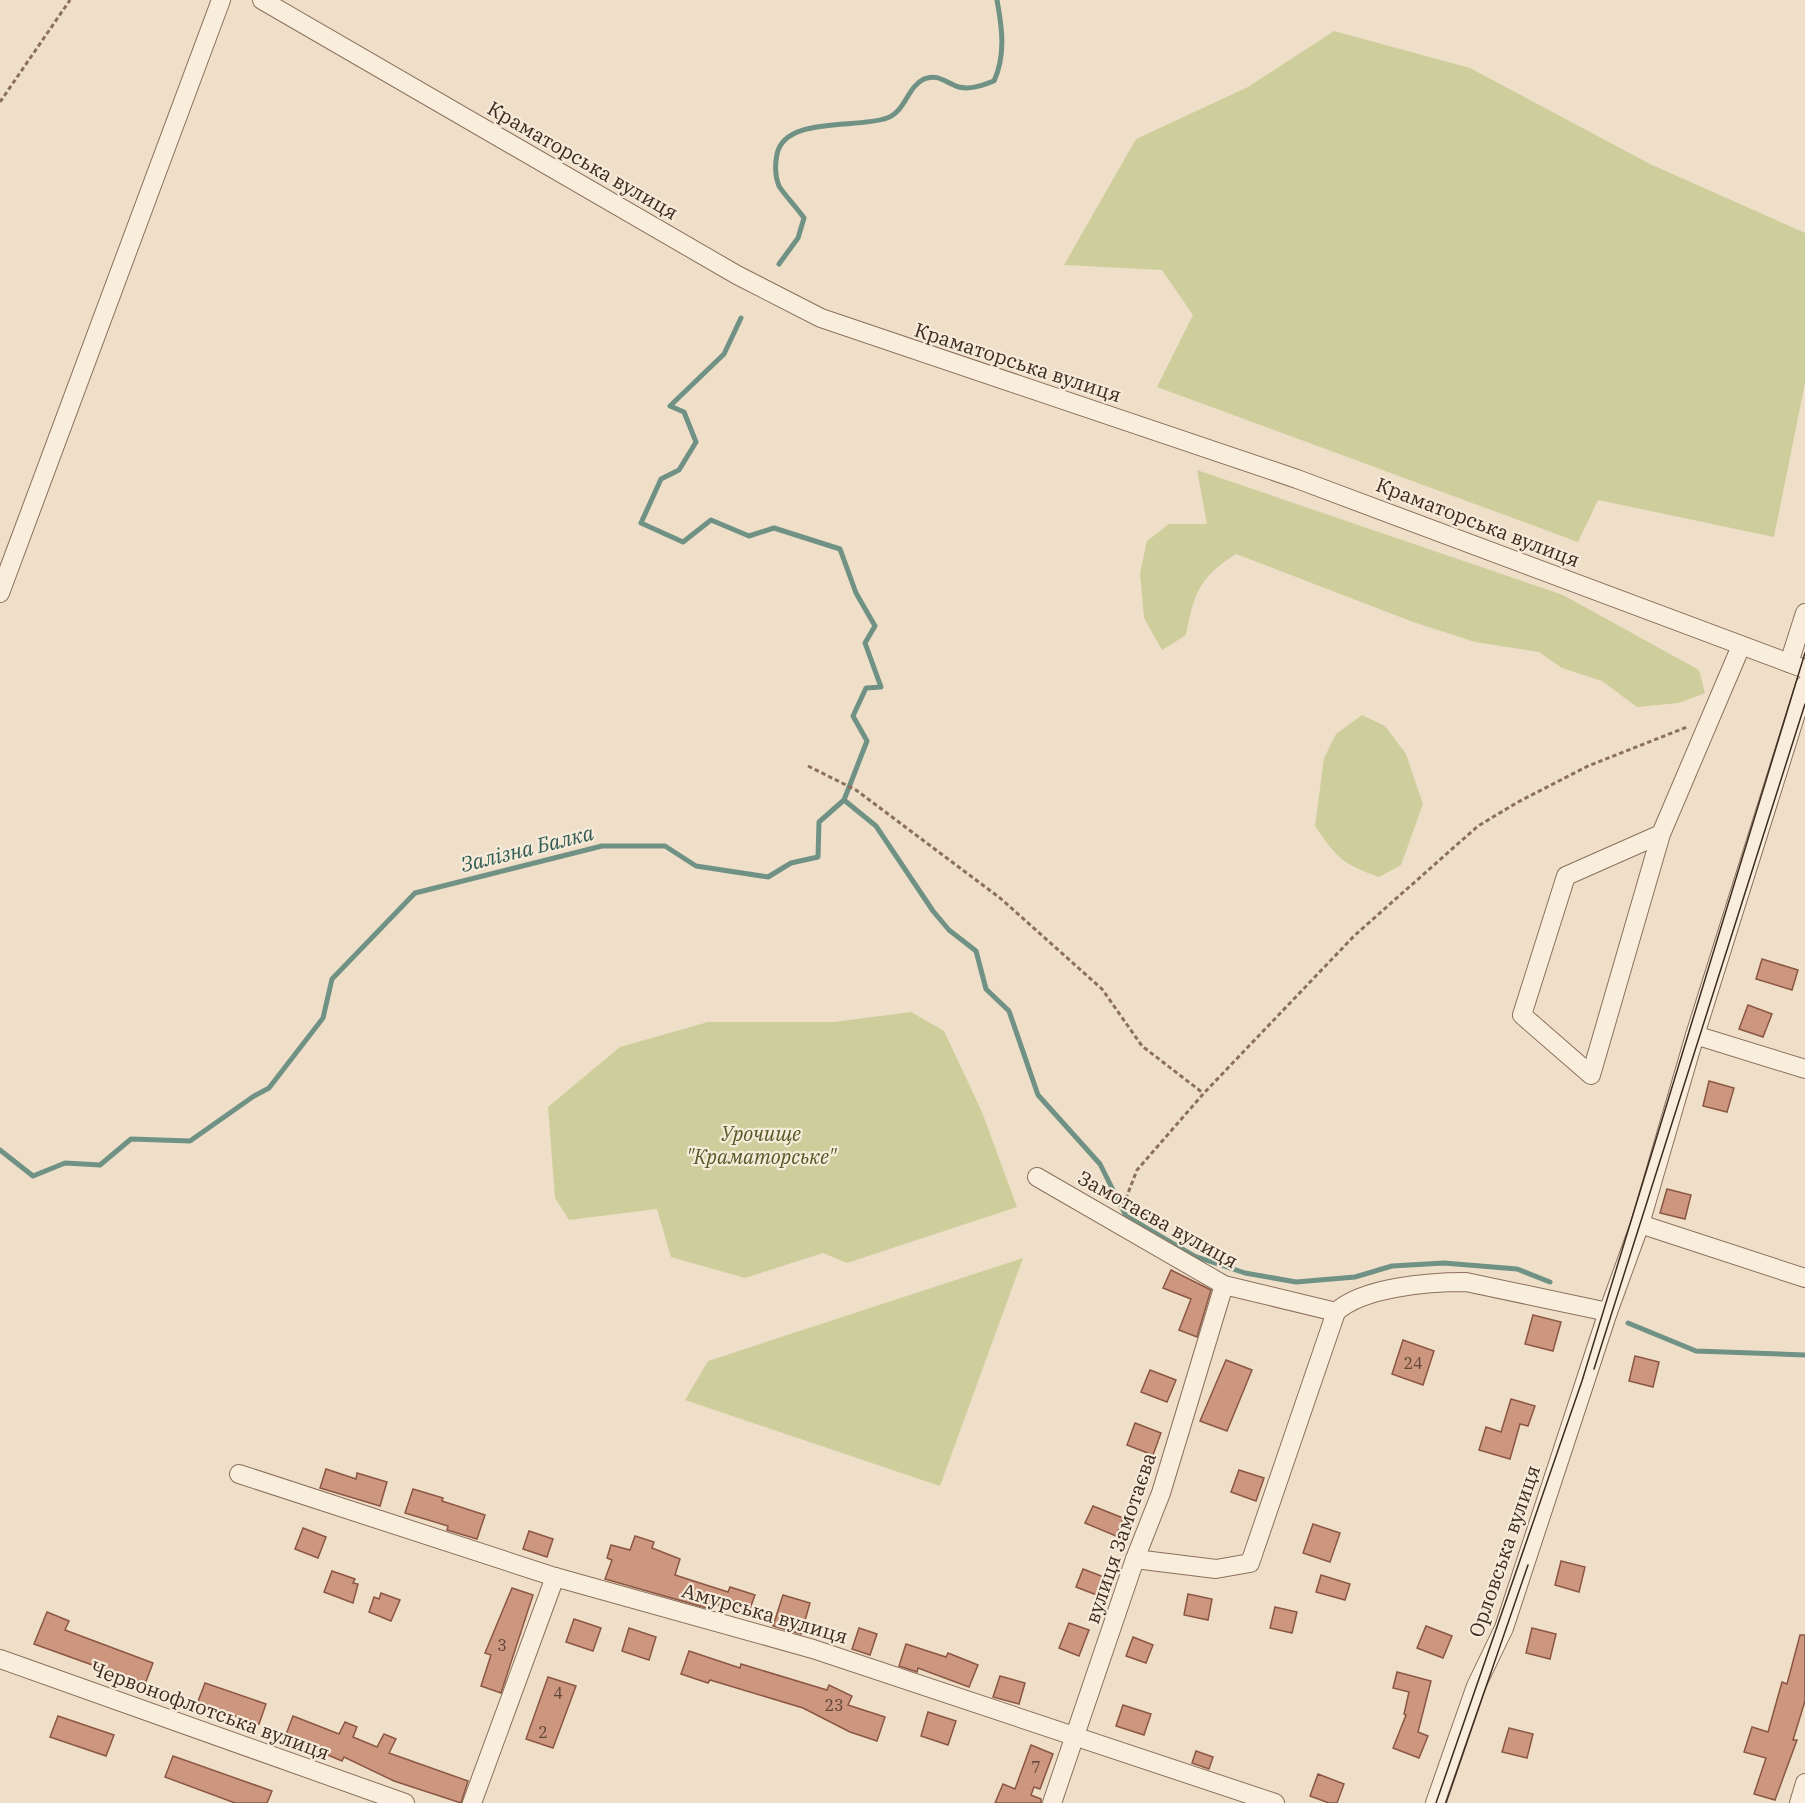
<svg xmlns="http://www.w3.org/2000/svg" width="1805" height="1803" font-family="'IBM Plex Serif',serif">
<rect width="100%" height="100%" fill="#efdfc9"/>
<g fill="#cece9c">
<polygon points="1334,31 1470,68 1650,164 1805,233 1805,383 1774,537 1598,500 1578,542 1157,387 1193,315 1162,270 1064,265 1136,139 1248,87"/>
<path d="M1197 470 1563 595 1699 670 1705 693 1679 703 1637 707 1602 681 1562 668 1539 652 1475 642 1413 622 1236 554C1199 577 1194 594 1186 635L1162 650 1144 618 1140 573 1147 541 1169 524H1207Z"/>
<path d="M1362 715 1385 726 1406 754 1423 804 1401 865 1379 877C1342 864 1337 858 1315 826L1324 758 1336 734Z"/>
<polygon points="911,1012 944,1031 982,1112 1017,1207 847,1263 823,1253 745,1278 671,1257 657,1209 569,1220 555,1198 548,1107 620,1047 708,1022 834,1022"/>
<polygon points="1023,1258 940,1486 685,1400 708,1361"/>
</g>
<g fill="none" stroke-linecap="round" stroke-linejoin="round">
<g stroke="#709285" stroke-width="5">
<path d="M779 264 798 238 804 218C798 209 782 192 779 186 775 176 775 164 777 154 785 116 857 129 887 118 906 111 907 87 924 79 938 73 946 83 959 87 971 90 983 85 994 81 1006 55 1002 27 997 0"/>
<polyline points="844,800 876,826 933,911 949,930 976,951 986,989 1009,1011 1038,1095 1100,1164 1126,1216 1194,1256 1245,1273 1296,1282 1355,1277 1392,1266 1444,1263 1517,1269 1550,1282"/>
<polyline points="0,1150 33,1176 65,1163 100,1165 131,1139 190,1141 254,1096 269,1088 323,1018 332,979 415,893 602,846 665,846 696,866 768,877 791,863 818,857 819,822 844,800 867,741 853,716 866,688 881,687 865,643 875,626 856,593 840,549 774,528 749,536 711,520 683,542 641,523 661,479 679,470 696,442 684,412 670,406 724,354 741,318"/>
<polyline points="1628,1323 1696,1351 1805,1355"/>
</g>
</g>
<g fill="#cd967f" stroke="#8b5743" stroke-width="1.5">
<polygon points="1762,959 1798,970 1792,990 1756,979"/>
<polygon points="1748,1005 1772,1014 1763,1037 1739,1029"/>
<polygon points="1709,1081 1734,1088 1727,1112 1703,1106"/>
<polygon points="1667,1189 1691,1195 1685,1219 1660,1213"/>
<polygon points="1171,1270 1211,1290 1197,1337 1179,1330 1191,1299 1163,1288"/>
<polygon points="1533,1315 1561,1322 1553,1351 1525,1344"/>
<polygon points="1403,1340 1434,1351 1423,1385 1392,1374"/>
<polygon points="1635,1356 1659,1362 1653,1387 1629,1381"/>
<polygon points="1226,1360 1252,1370 1227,1431 1200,1421"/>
<polygon points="1150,1370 1176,1380 1167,1402 1141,1392"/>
<polygon points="1511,1399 1535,1406 1528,1426 1520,1424 1510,1459 1479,1450 1486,1427 1501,1432"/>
<polygon points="1135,1423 1161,1433 1153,1455 1127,1445"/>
<polygon points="326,1469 356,1479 357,1473 387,1482 380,1506 320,1488"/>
<polygon points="1239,1470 1264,1478 1256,1501 1231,1492"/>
<polygon points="413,1489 443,1498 442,1501 485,1515 477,1539 447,1530 448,1526 405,1513"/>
<polygon points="1093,1506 1123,1518 1116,1536 1085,1523"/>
<polygon points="1313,1524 1340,1533 1330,1562 1303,1553"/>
<polygon points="303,1528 326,1537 318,1558 295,1549"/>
<polygon points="529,1531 553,1539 547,1557 523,1549"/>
<polygon points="635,1536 654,1542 652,1548 680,1559 675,1575 728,1592 730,1587 755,1595 748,1614 712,1603 710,1609 605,1579 612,1560 607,1558 611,1545 630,1550"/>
<polygon points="1561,1561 1585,1567 1579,1592 1555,1585"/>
<polygon points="1083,1569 1109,1579 1102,1597 1076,1587"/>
<polygon points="332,1571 355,1579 353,1583 358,1584 353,1603 324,1592"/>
<polygon points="1321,1575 1350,1584 1345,1600 1316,1592"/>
<polygon points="512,1588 533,1595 501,1693 481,1686 491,1655 485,1653"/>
<polygon points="381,1593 400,1600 391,1621 369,1612 374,1597 379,1599"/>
<polygon points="1188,1594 1212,1599 1208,1620 1184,1615"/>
<polygon points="783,1595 810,1603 801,1634 773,1626"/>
<polygon points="1275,1607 1297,1612 1292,1633 1270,1628"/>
<polygon points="47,1612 69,1621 65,1630 153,1663 145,1684 34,1644"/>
<polygon points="574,1619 601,1628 593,1651 566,1642"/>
<polygon points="1069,1623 1089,1630 1079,1656 1059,1648"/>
<polygon points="1426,1626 1452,1636 1443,1658 1417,1648"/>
<polygon points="629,1628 656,1637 649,1660 622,1651"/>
<polygon points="859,1628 877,1634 870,1655 852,1649"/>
<polygon points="1532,1628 1556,1634 1550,1659 1526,1653"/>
<polygon points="1800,1635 1805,1635 1805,1701 1793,1740 1797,1740 1775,1800 1754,1794 1766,1758 1744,1752 1752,1727 1768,1732 1782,1682 1787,1684"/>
<polygon points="1133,1637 1153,1645 1146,1663 1126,1656"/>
<polygon points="906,1644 946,1657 948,1653 978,1665 969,1687 918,1668 917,1672 899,1666"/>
<polygon points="689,1651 740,1668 741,1664 827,1690 829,1685 852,1696 848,1705 885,1717 877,1741 850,1732 803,1708 710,1680 708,1683 681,1674"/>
<polygon points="1397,1672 1431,1681 1418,1732 1428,1736 1419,1758 1393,1748 1406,1715 1404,1714 1409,1692 1393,1688"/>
<polygon points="1000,1676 1025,1683 1019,1704 993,1697"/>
<polygon points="548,1677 576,1686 553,1748 526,1739"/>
<polygon points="205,1683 266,1704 259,1724 197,1704"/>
<polygon points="1123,1705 1151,1714 1144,1735 1116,1726"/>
<polygon points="928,1712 956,1721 948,1745 921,1736"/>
<polygon points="58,1716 114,1735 106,1756 50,1737"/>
<polygon points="293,1716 339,1734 345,1722 357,1727 353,1737 377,1747 384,1734 396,1739 389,1753 468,1781 461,1803 394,1781 344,1757 342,1761 285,1737"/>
<polygon points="1509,1728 1533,1734 1527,1758 1502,1752"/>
<polygon points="1031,1745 1053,1754 1040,1789 1034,1787 1031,1795 1041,1799 1041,1803 995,1803 1003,1784 1015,1789"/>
<polygon points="1196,1751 1213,1757 1209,1769 1192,1763"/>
<polygon points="173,1756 272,1791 267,1803 235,1803 165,1777"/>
<polygon points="1318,1774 1344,1784 1337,1803 1329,1803 1310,1796"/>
</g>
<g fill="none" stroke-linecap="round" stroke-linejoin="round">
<defs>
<g id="minor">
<polyline points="262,0 737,275 821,318 1297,479 1805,669"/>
<polyline points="0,593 221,0"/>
<polyline points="1789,663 1805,613"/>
<polyline points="1661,834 1566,876 1522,1015 1591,1075 1661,834 1741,646"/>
<polyline points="1695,1035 1805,1069"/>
<path d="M1037 1177 1224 1285 1336 1312C1363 1287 1429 1282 1466 1282L1608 1312"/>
<polyline points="1640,1224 1805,1278"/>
<polyline points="239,1474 555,1577 813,1649 1275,1803"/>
<polyline points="1135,1559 1216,1569 1250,1563 1336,1312"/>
<polyline points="0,1659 405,1803"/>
<polyline points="472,1803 555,1577"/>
<polyline points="1052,1803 1135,1559 1161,1493 1224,1285"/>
<polyline points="1435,1803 1476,1686 1504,1628 1608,1312 1640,1224 1695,1035 1805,685"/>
<polyline points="1799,1803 1805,1783"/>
</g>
</defs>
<use href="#minor" stroke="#8c705d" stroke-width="20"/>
<g stroke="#8c705d" stroke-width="3" stroke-dasharray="4.5 3" stroke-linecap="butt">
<polyline points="0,102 70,0"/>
<polyline points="808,766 856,790 1000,898 1102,989 1142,1046 1203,1093"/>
<polyline points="1123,1206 1137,1170 1204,1093 1355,935 1478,826 1518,802 1588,766 1687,727"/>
</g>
<use href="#minor" stroke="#f9eddc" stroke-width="18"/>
<g stroke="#3c2b21" stroke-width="1.5">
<polyline points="1594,1369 1805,704"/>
<polyline points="1436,1803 1582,1381 1805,653"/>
<polyline points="1446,1803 1528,1565"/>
</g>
</g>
<g text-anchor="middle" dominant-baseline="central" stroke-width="4.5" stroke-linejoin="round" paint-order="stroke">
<g font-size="16" fill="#604638">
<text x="1413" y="1363">24</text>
<text x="502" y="1645">3</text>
<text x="558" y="1693">4</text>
<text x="834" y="1705">23</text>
<text x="543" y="1732">2</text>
<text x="1036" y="1767">7</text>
</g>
<g font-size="20" fill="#3c2b21" stroke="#f6ead9">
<text transform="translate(583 160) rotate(30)">Краматорська вулиця</text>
<text transform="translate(1018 362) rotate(18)">Краматорська вулиця</text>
<text transform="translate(1478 522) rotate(21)">Краматорська вулиця</text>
<text transform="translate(1158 1219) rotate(29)">Замотаєва вулиця</text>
<text transform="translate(1120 1538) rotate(-71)">вулиця Замотаєва</text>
<text transform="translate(1504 1551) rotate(-71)">Орловська вулиця</text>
<text transform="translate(765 1613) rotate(16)">Амурська вулиця</text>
<text transform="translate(210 1710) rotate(20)">Червонофлотська вулиця</text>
</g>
<g font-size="20" font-style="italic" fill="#525927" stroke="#f6ead9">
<text x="761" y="1133">Урочище<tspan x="761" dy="23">"Краматорське"</tspan></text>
</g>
<g font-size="21" font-style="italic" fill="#305c54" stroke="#f6ead9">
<text transform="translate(527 848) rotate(-14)">Залізна Балка</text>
</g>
</g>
</svg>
